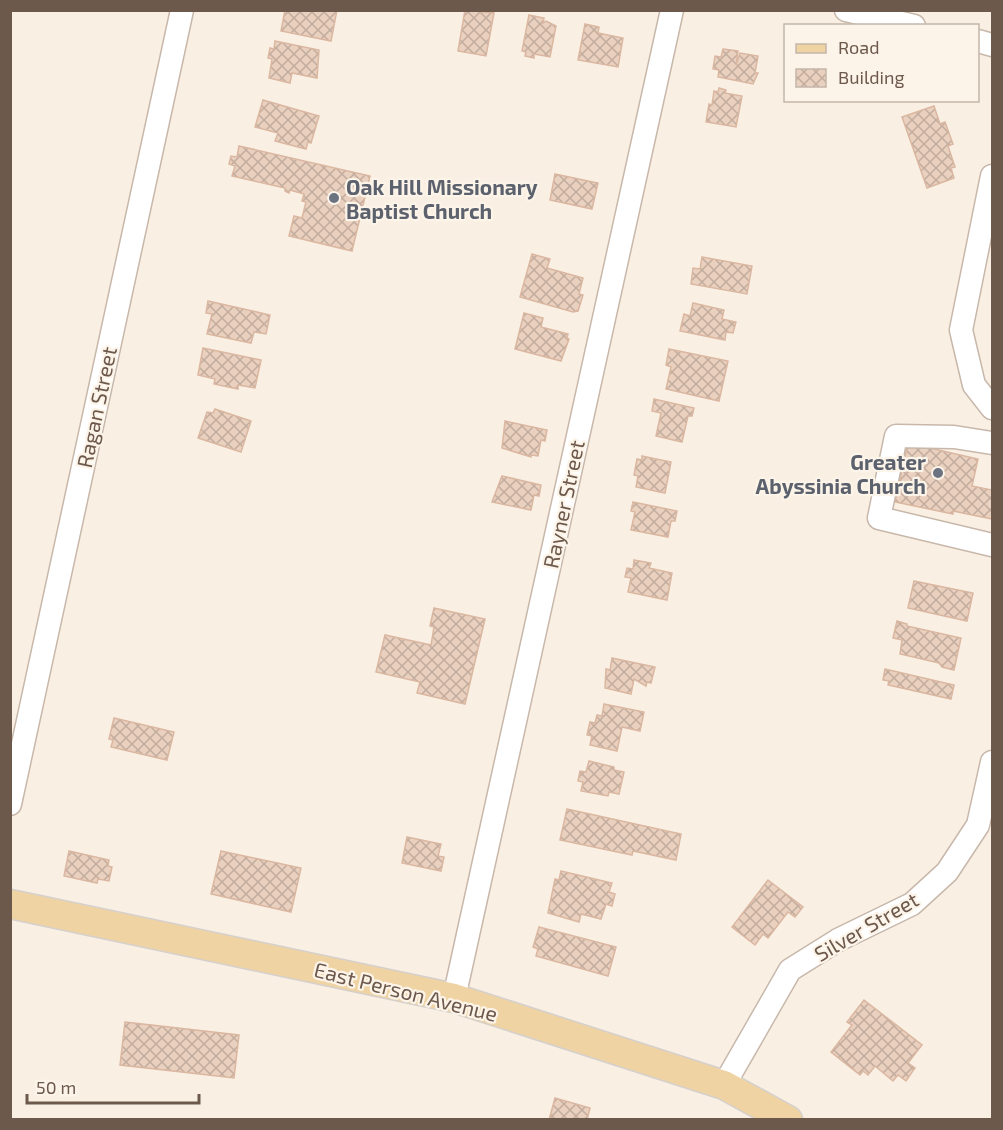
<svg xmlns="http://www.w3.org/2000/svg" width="1003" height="1130" font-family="'Exo 2',sans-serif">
<defs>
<pattern id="building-cross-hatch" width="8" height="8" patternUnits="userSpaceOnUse" patternTransform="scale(1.5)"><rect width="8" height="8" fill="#ead0be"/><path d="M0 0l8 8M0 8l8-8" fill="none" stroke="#c2ac9d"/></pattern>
</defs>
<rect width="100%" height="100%" fill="#f9f0e3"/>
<g fill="url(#building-cross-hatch)" stroke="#dbb7a1" stroke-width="1.5">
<polygon points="285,10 337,10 331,41 281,31"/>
<polygon points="465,10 494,13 486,56 458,51"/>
<polygon points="529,15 544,18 543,23 546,21 556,26 550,57 534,54 534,58 525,56 526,52 522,51"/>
<polygon points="585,24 599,27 598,33 623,38 618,67 578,60"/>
<polygon points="275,41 319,50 317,78 292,73 290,83 269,78 272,59 268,58 270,48 274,49"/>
<polygon points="723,49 738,51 736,65 740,53 758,56 755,73 758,73 753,84 718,77 719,70 713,69 715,56 721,57"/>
<polygon points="719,88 726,90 725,93 742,96 736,127 706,122 709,104 712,105 714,91 718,92"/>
<polygon points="263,100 319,116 311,143 308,142 306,149 275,141 278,133 255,127"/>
<polygon points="934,106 940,124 945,122 953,144 948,146 955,167 951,168 954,178 927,188 902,117"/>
<polygon points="239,146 370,176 352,251 289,236 294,216 302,218 306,202 302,201 304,194 290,190 289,193 285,191 285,188 232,176 235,166 229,164 231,156 237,157"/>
<polygon points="555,174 598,183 592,209 550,200"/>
<polygon points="532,254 550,259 547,268 583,278 579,294 583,295 578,311 573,312 520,297"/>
<polygon points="702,257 752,266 747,294 691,284 693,268 700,269"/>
<polygon points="208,301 270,315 266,334 254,332 251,343 207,334 212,314 206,313"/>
<polygon points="693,303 724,310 722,319 736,322 733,333 726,332 725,340 680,331 684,314 690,316"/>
<polygon points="524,313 543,318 541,327 568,334 567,338 569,339 561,361 515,349"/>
<polygon points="203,348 261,360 255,388 238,385 238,389 214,384 215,379 198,375"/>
<polygon points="669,349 728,361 719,401 666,389 671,367 666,365"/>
<polygon points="654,399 694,408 692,416 688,416 682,442 656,436 661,413 652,411"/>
<polygon points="215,409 251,421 241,452 198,438 207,412 213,413"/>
<polygon points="505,421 547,430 545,441 541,440 538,456 531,455 531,457 502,448"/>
<polygon points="908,443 978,459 972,486 992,490 992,519 953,511 953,514 895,502"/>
<polygon points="642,456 671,462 665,493 636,487 638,476 634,475 637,459 642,460"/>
<polygon points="502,476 541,485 539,496 534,495 531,510 492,502"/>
<polygon points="633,502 677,511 675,521 671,521 668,537 631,530 635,512 631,511"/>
<polygon points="634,560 651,563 649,568 672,573 667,600 628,592 631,578 625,577 627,568 633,569"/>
<polygon points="914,581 973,593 967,621 908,608"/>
<polygon points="434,608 485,619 465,704 417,693 420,682 376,672 385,635 431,645 434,627 430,626"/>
<polygon points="897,621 907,624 907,626 961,638 954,670 942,667 939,663 900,654 902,640 893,638"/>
<polygon points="612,658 655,667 651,683 647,682 646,686 634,679 631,694 605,688 606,669 610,670"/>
<polygon points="885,669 954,685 951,699 888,685 889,681 883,680"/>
<polygon points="604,704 644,712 640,731 622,727 617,751 590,745 592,736 587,735 590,722 595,723 597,715 602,716"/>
<polygon points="114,718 174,732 167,760 111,747 113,740 109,739"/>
<polygon points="589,761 614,767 614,770 624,772 619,794 609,792 608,796 581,791 583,782 578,781 580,771 586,772"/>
<polygon points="567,809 681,834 676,860 633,851 632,855 560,840"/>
<polygon points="407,837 441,844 438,856 444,857 441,871 402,863"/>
<polygon points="69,851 109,860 108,866 112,867 109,881 98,879 97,883 64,876"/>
<polygon points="221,851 301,868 291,912 211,894"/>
<polygon points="561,871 612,883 609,892 615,894 612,906 606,904 601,919 581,914 579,922 548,913 555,879 559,880"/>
<polygon points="768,880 803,907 795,917 788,912 768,938 763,934 755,945 732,927"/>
<polygon points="539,927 616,947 608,976 536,956 538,949 533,947"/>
<polygon points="864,1000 922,1045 908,1063 915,1068 906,1081 898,1075 893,1081 875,1066 868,1075 863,1071 860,1075 831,1052 852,1025 847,1022"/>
<polygon points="125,1022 239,1035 234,1078 120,1065"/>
<polygon points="555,1098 590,1108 587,1120 549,1120"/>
</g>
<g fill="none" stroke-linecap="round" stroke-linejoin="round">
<defs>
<g id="minor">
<polyline points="846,10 914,26"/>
<polyline points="978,41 992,45"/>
<polyline points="992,176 961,330 974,385 992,408"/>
<polyline points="992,443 954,437 896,436 879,518 992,545"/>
<polyline points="10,804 182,10"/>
<polyline points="454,998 672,10"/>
<polyline points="724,1085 790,970 838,940 912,904 947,872 978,825 992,762"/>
</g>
<polyline id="major" points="10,904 454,998 724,1085 788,1120"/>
</defs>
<use href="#minor" stroke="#c8b8ab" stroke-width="25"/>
<use href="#major" stroke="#d6d0cd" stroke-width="31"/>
<use href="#minor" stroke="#fff" stroke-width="22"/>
<use href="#major" stroke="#efd3a3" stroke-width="28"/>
</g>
<g fill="#6b7280" stroke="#fcf4e8" stroke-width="2">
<circle cx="334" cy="198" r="6"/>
<circle cx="938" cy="473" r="6"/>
</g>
<g text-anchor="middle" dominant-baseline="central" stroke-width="4.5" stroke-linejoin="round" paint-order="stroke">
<g font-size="21" font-weight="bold" fill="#5b616d" stroke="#fcf4e8" text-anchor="start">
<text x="346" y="186">Oak Hill Missionary<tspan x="346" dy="24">Baptist Church</tspan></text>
<text x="926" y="461" text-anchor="end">Greater<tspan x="926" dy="24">Abyssinia Church</tspan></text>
</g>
<g font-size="21" fill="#6d584c" stroke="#fcf4e8">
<text transform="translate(96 407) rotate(-78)">Ragan Street</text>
<text transform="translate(563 504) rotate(-78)">Rayner Street</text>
<text transform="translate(866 926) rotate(-30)">Silver Street</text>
<text transform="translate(406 991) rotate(14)">East Person Avenue</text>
</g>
</g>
<rect width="1003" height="1130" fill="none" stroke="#6d584c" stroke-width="24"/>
<rect x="784" y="24" width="195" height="78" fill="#fcf4e8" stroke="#c3b6aa" stroke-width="1.5"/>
<rect x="796" y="44" width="30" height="9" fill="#efd3a3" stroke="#c3b6aa" stroke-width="1.5"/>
<text x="838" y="54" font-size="18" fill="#6d584c">Road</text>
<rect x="796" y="69" width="30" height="18" fill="url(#building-cross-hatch)" stroke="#c3b6aa" stroke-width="1.5"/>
<text x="838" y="84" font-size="18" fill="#6d584c">Building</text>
<path d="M27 1094v9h172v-9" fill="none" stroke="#6d584c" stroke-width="3"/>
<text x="36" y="1094" font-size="18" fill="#6d584c" stroke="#fcf4e8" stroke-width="4.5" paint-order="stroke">50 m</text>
</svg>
